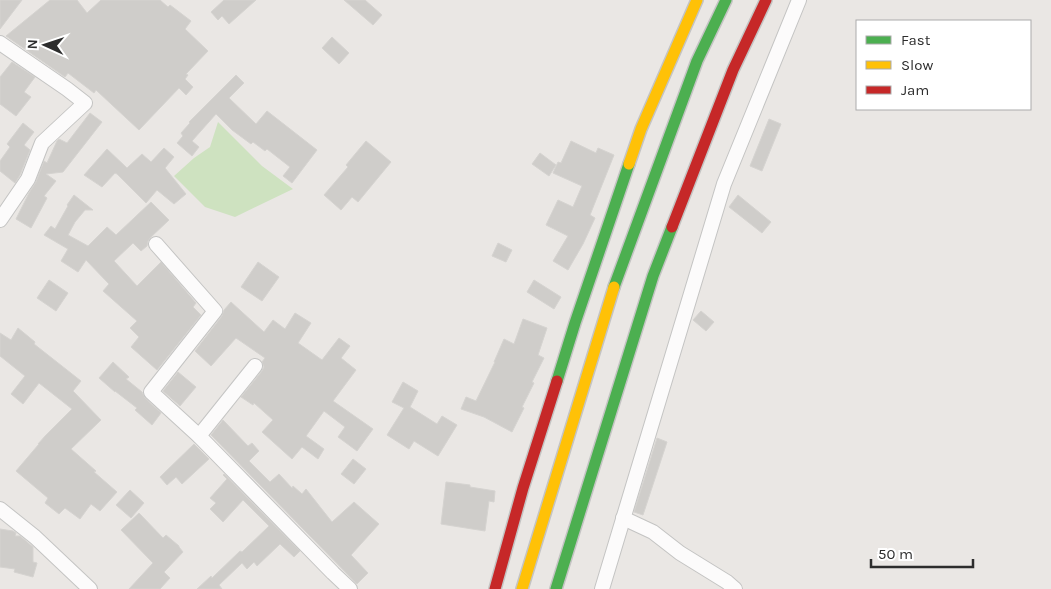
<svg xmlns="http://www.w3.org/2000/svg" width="1051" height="589" font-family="Karla,sans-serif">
<rect width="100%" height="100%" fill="#eae7e4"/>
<polygon fill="#cee2c0" points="218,122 262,166 293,189 235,217 205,207 174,176 194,158 210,147"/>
<g fill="#cfcdca" stroke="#d5d3d0">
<polygon points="0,0 22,0 0,29"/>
<polygon points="50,0 77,0 87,13 101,0 160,0 168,7 170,5 191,21 185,29 208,51 186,74 188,75 185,79 193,87 186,95 179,88 139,130 96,90 94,93 68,73 65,77 6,36"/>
<polygon points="224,0 256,0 229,24 222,16 218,20 211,12"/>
<polygon points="344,0 365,0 382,15 373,25"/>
<polygon points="332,37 349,53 339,64 322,48"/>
<polygon points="12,62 35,77 24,92 31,97 16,116 0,104 0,77"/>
<polygon points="236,75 244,83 229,98 256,124 267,111 317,150 292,183 283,176 290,167 267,149 265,151 253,142 251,144 232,130 216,114 192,141 199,147 192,156 177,143 183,136 181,133 190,123 189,122"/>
<polygon points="90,113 102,122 63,172 46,174 56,181 44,196 47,198 31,228 16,219 29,193 36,182 44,161 47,163 57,141 59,139 67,143"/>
<polygon points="769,119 781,124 762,171 750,166"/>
<polygon points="23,123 34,132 24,145 30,150 20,175 15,183 0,171 0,161 10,147 7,144"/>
<polygon points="366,141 391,162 358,202 352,197 341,210 324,195 348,167 346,165"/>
<polygon points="571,141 596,153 598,148 614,155 590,215 595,218 583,244 568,270 553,261 568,236 546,225 558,200 573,207 582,186 553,173 558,162 561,163"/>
<polygon points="164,148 174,157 165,168 186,194 174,204 157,190 146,203 117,174 115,173 102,187 84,175 107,149 127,168 142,154 151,162"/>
<polygon points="540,153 556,165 549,176 532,164"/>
<polygon points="74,195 93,210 85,210 75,222 68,235 88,246 107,227 116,235 151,202 169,220 151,237 148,241 147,246 141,251 133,243 114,261 137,286 161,262 196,303 193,307 201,315 157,370 131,347 139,337 130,328 137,321 103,291 109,284 86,260 78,272 61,261 68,249 44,235 51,226 55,229 68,206 67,205"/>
<polygon points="738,195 771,222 762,233 729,207"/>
<polygon points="498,243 512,250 506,262 492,256"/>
<polygon points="258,262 279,277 262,301 241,287"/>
<polygon points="49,280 68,293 56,311 37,298"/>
<polygon points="534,280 561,297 554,309 527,292"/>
<polygon points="231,302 264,332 273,320 285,329 295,313 311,323 298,343 322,360 339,338 350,346 341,358 356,370 333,401 373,429 357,451 338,437 345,427 324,411 306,436 324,449 318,459 302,447 292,459 262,432 273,420 254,403 253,405 241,397 262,371 264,367 262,362 265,358 236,338 211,366 195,351 222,316 224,310"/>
<polygon points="701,311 714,322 706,331 693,320"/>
<polygon points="523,319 547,328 538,355 544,358 532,382 534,383 522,407 524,408 512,432 484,417 461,409 466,397 476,401 495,362 494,362 504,339 514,344"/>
<polygon points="18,328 35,342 34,344 81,381 73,391 101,420 71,449 96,471 94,472 117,492 100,511 91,504 80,519 65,508 59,514 45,503 48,498 16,471 39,444 38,444 46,435 72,409 39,383 23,404 11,394 25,376 0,356 0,333 11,340"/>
<polygon points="113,362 129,377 126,379 142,392 145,398 161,413 152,425 135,410 137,408 115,391 115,392 99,378"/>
<polygon points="178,372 196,387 180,406 163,391"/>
<polygon points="403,382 418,391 410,407 437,424 442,416 457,425 438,456 414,441 409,449 387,435 404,408 392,402"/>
<polygon points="223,420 248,446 252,443 259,451 249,461 270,482 279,474 292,488 293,486 302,494 306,489 332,522 354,502 379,524 351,555 368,573 357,584 211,435"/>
<polygon points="657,438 667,442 643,515 634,512"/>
<polygon points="194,444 209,459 182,484 176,477 167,485 160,477"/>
<polygon points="353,459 366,469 354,484 341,474"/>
<polygon points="224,474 300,551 294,557 280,544 257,566 254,562 247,569 242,563 219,585 222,589 197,589 211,576 212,578 240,551 242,552 269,526 243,500 223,522 210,509 216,503 210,498 227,479 223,475"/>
<polygon points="446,482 470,485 470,487 495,491 494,502 489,501 485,531 441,524"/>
<polygon points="130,490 144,503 131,518 116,505"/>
<polygon points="139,513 163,538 166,535 179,546 179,547 183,552 164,572 170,578 160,589 129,589 153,563 121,530"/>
<polygon points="0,529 13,531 16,533 15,536 20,536 33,547 33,562 37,563 33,577 14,572 15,569 0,567"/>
</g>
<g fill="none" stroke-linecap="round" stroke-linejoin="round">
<defs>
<g id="street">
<polyline points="0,43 67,89 85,103 42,143 28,179 0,220"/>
<polyline points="156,244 215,311 151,392 199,436 333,573 350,589"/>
<polyline points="199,436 255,366"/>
<polyline points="0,509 35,537 90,589"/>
<polyline points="623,518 653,532 680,553 727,582 735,589"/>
<polyline points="602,589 724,184 799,0"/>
</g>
<g id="fast">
<polyline points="614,287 697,61 726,0"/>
<polyline points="557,381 575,323 629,164"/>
<polyline points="556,589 653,276 672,227"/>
</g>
<g id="slow">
<polyline points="629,164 641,129 697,0"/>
<polyline points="522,589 614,287"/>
</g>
<g id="jam">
<polyline points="672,227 733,70 766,0"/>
<polyline points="495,589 523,488 557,381"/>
</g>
</defs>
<use href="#street" stroke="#c4c4c3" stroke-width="16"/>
<use href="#fast" stroke="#c4c4c3" stroke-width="14"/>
<use href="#slow" stroke="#c4c4c3" stroke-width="14"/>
<use href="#jam" stroke="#c4c4c3" stroke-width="14"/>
<use href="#street" stroke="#fcfbfb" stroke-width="14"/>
<use href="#fast" stroke="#4caf50" stroke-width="11"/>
<use href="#slow" stroke="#ffc107" stroke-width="11"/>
<use href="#jam" stroke="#c62828" stroke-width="11"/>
</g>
<rect x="856" y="20" width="175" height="90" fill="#ffffff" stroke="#ababab"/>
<rect x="866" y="36" width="25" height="8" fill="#4caf50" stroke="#ababab"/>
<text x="901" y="45" font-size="15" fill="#2d2d2d">Fast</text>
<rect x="866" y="61" width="25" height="8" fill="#ffc107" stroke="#ababab"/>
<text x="901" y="70" font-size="15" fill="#2d2d2d">Slow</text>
<rect x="866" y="86" width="25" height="8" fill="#c62828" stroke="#ababab"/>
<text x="901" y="95" font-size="15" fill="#2d2d2d">Jam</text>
<g transform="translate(45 45) rotate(273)" stroke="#ffffff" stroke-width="4" paint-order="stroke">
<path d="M0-4L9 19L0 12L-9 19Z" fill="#2d2d2d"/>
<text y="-8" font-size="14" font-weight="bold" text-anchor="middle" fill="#2d2d2d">N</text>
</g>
<path d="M871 559v8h102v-8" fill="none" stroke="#2d2d2d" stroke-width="2.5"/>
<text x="878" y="559" font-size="15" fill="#2d2d2d" stroke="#ffffff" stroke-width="4" paint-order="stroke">50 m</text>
</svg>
